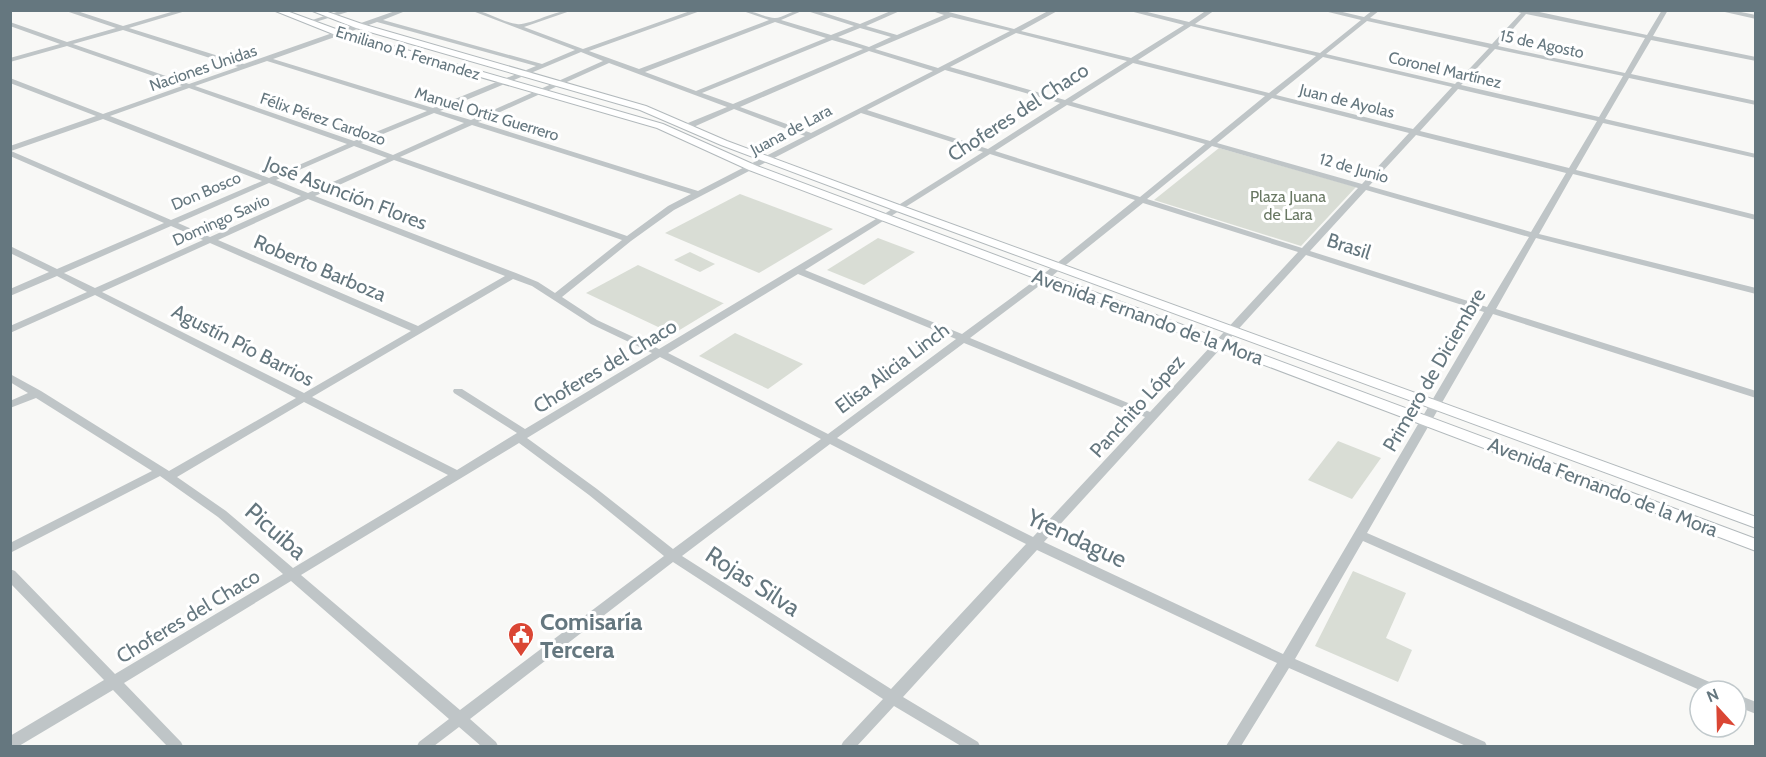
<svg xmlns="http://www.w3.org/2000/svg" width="1766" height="757" font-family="Cabin,sans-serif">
<rect width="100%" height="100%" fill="#f8f8f6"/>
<g fill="#d9ddd5">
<polygon points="1219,148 1356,187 1301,246 1154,200"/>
<polygon points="740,194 833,229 759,273 665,233"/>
<polygon points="878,238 915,252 864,285 827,270"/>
<polygon points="690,252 715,264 700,272 674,260"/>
<polygon points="638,265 723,303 724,303 673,334 586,293"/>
<polygon points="735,333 803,364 768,389 699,356"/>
<polygon points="1338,441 1381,458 1352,499 1308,480"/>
<polygon points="1353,571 1406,593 1386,638 1412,650 1398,682 1315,646"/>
</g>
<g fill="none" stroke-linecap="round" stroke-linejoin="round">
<defs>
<g id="secondary">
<polygon points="273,10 284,10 344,32 663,124 757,166 1756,539 1756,551 749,170 657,128 338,36"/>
<polygon points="310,10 322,10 362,24 646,106 727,141 902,206 1756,517 1756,528 894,210 721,145 640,110 356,28"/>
</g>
</defs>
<use href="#secondary" stroke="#b2b9bc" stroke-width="2"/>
<g fill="#bfc5c7" fill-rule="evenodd">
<path d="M63 10H74L123 26 178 10H189L129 28 244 64 398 10H408L383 20 542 64 575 50 470 10C487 10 500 22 517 24 528 26 555 10 573 10L524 27 583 49 693 10H703L589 51 639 69 769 20 740 10C753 10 766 18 775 18 783 18 791 10 804 10L781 20 831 35 854 26 804 10H815L860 24 893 10H902L866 26 897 35 944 15 929 10H941L1014 29 1050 10H1059L1021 31 1131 58 1184 25 1126 10H1139L1189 22 1207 10H1215L1195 24 1320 53 1361 20 1320 10H1334L1364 17 1373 10H1380L1370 18 1492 44 1521 13 1512 10H1530L1647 35 1662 10H1668L1653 36 1756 57V61L1651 40 1631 74 1756 101V105L1629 78 1605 119 1756 154V158L1603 123 1576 170 1756 215V220L1573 174 1539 234 1756 288V294L1536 238 1496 309 1756 391V398L1493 314 1367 533 1721 687 1723 691H1702L1363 541 1295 659 1485 742 1487 746H1466L1289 668 1241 746H1226L1277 663 1037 550 903 697 978 742 980 746H961L894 706 857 746H841L843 742 883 699 673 562 470 719 496 742 498 746H481L459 727 434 746H417L419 742 449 719 291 581 124 683 181 742 183 746H167L113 690 19 746H10V736L104 680 10 583V569L15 571 115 674 283 574 218 517 160 476 10 553V543L152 471 36 398 10 408V401L28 393 10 382V374L41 391 169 471 296 398 95 295 10 333V326L87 292 57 276 10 296V289L49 272 10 253V246L57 269 164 223 10 156V146L96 116 10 83V78L103 114 182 86 67 46 10 62V58L60 44 10 26V22L67 42 116 28ZM1526 14 1645 38 1625 73 1498 46ZM951 17 1010 31 938 68 875 49ZM1367 21 1489 48 1455 84 1326 54ZM377 22 536 66 433 108 273 59ZM775 22 826 38 696 91 645 72ZM1191 26 1316 56 1269 93 1138 60ZM860 28 891 37 869 47 838 37ZM123 30 238 67 189 84 73 44ZM1016 33 1127 61 1065 100 950 67ZM832 40 863 49 733 104 702 93ZM1495 49 1623 76 1599 117 1461 85ZM869 51 933 71 811 133 740 107ZM581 52 603 61 471 120 440 111ZM1323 57 1452 87 1413 129 1276 95ZM267 61 427 111 354 141 195 86ZM609 63 727 107 683 125V129H689L734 109 805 136 698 191 478 122ZM1133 63 1265 96 1210 141 1072 102ZM945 70 1060 103 988 149 867 110ZM189 88 347 144 269 178 110 116ZM1458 89 1597 121 1569 168 1420 131ZM1272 98 1409 133 1362 184 1217 143ZM1067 105 1205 144 1140 197 995 151ZM434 113 464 123 393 155 361 143ZM861 113 983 152 881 216 659 349 597 320 562 297 631 241 674 210ZM103 119 262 181 171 220 11 151ZM472 125 691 194 668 206 627 236 400 157ZM1416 135 1566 173 1531 232 1369 186ZM354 146 387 158 308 193 276 180ZM1212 146 1358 188 1302 248 1147 199ZM990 154 1135 200 1041 276 962 334 805 270ZM394 160 622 240 555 293 538 282 516 273 315 196ZM269 183 301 196 210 237 178 223ZM1366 190 1529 237 1487 307 1310 251ZM308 199 505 276 418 326 218 240ZM1143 203 1298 252 1150 412 970 338 1047 280ZM171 226 203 240 95 288 64 273ZM210 243 411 331 304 393 102 292ZM1306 255 1484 312 1283 654 1044 542ZM798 274 956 339 828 434 668 353ZM513 279 532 286 591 324 652 353 525 429 462 389H454L453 391 454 393 517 433 457 470 312 397ZM964 343 1145 417 1033 537 837 438ZM660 357 821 439 673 549 597 489 527 438ZM304 402 448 475 293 568 226 511 177 477ZM519 443 589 495 664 556 460 710 301 575ZM830 444 1026 544 891 689 682 556Z"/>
<polygon points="343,10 354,10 309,24 306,22"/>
<polygon points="1716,10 1731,10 1756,15 1756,19"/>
<polygon points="1736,694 1756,702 1756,714 1736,706"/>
</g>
<use href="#secondary" fill="#fff" fill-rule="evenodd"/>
</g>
<defs>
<symbol id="civic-pin" viewBox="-11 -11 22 30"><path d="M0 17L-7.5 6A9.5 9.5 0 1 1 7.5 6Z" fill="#da4634" stroke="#fff"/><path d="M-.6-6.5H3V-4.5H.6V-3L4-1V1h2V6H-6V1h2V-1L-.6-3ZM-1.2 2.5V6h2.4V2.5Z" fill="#fff"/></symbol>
</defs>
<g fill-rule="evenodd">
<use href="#civic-pin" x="506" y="620" width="30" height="40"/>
</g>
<g text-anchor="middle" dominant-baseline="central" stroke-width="6" stroke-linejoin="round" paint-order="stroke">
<g font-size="16" fill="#65777f" stroke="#fff">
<text transform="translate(1542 44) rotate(12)">15 de Agosto</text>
<text transform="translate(408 53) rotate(17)">Emiliano R. Fernandez</text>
<text transform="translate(203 68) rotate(-19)">Naciones Unidas</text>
<text transform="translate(1445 70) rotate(13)">Coronel Martínez</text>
<text transform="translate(1347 101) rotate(14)">Juan de Ayolas</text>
<text transform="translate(487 114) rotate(17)">Manuel Ortiz Guerrero</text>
<text transform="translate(323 119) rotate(19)">Félix Pérez Cardozo</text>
<text transform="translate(791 130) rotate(-28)">Juana de Lara</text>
<text transform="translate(1354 168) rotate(16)">12 de Junio</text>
<text transform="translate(206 191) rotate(-23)">Don Bosco</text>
<text transform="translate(221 220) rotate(-24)">Domingo Savio</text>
</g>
<g font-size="16" fill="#697863" stroke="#fff">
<text x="1288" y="196">Plaza Juana<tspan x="1288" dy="18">de Lara</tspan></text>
</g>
<g font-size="20" fill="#65777f" stroke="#fff">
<text transform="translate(1018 112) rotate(-33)">Choferes del Chaco</text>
<text transform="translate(346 193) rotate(21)">José Asunción Flores</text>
<text transform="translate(1349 246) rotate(18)">Brasil</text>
<text transform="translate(320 268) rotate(23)">Roberto Barboza</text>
<text transform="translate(1148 317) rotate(20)">Avenida Fernando de la Mora</text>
<text transform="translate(243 345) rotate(27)">Agustín Pío Barrios</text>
<text transform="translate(605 366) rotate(-31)">Choferes del Chaco</text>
<text transform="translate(892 368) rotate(-37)">Elisa Alicia Linch</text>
<text transform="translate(1434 370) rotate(-60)">Primero de Diciembre</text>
<text transform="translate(1137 406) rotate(-48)">Panchito López</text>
<text transform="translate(1603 487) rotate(21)">Avenida Fernando de la Mora</text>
<text transform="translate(188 616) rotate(-31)">Choferes del Chaco</text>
</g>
<g font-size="24" fill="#65777f" stroke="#fff">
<text transform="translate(276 531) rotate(41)">Picuiba</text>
<text transform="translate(1077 538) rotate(25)">Yrendague</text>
<text transform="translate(753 581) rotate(33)">Rojas Silva</text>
</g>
<g font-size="24" font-weight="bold" fill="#65777f" stroke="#fff" text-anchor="start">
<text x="540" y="621">Comisaría<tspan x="540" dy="28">Tercera</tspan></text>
</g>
</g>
<rect width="1766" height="757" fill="none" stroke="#65777f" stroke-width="24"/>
<g transform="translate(1718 709) rotate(338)"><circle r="28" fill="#ffffff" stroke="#c1c9cc" stroke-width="1.5"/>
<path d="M0-4.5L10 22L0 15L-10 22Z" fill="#da4634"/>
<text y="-9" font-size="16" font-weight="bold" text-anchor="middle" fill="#65777f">N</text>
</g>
</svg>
